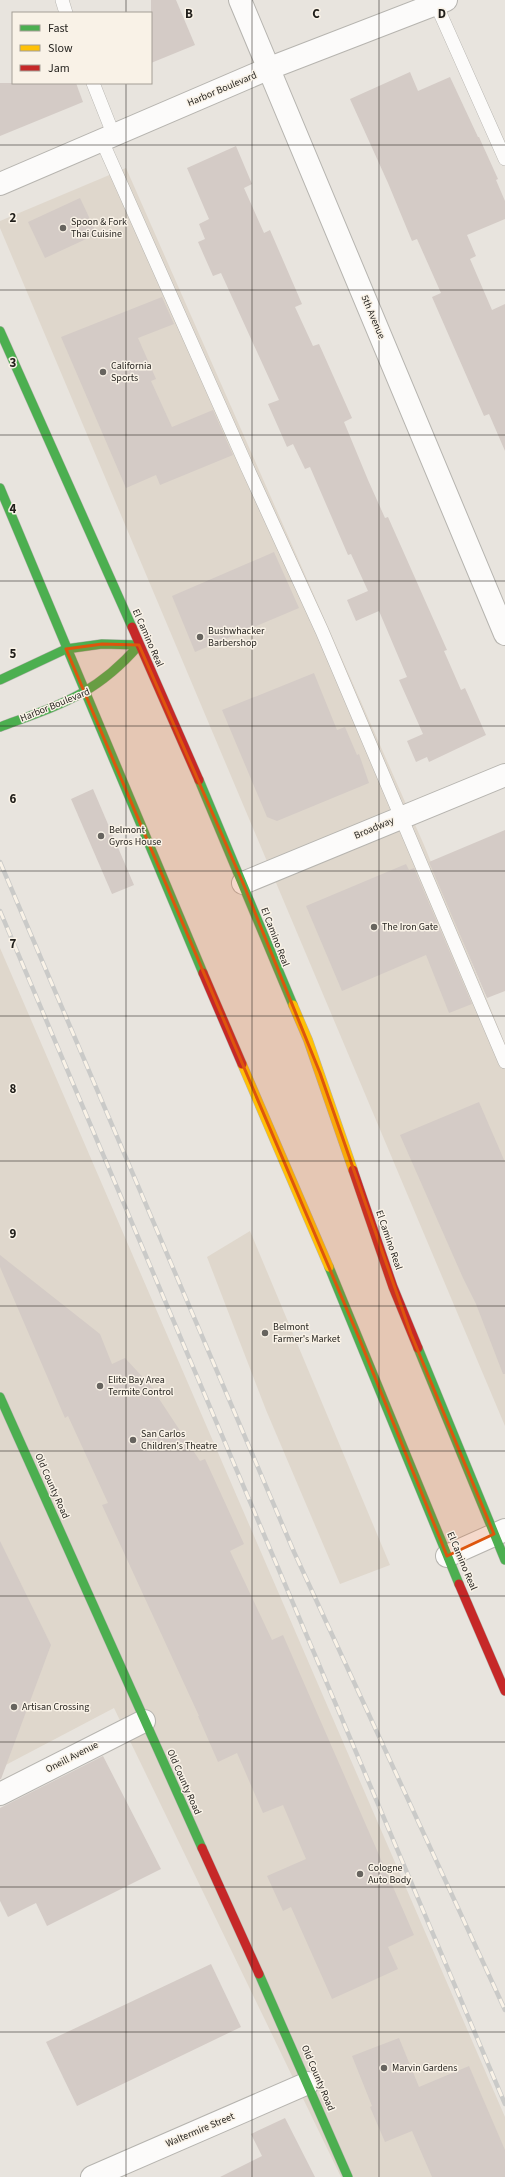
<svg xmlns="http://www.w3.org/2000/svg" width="505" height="2177" font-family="'Source Sans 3',sans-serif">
<rect width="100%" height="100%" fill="#e8e4de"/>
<g fill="#dfd7cc">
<polygon points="126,168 424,845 505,1044 505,1426 0,228 0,221"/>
<polygon points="0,948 505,2117 505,2177 341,2177 114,1708 0,1768"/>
<polygon points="250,1231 390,1565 340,1584 266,1410 207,1257"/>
</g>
<g fill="#d4cbc6">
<polygon points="151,0 176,0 195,45 151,63"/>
<polygon points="410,72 418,91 450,77 478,137 479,137 498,179 496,180 505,201 505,219 467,235 476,256 470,259 492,310 505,304 505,451 489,414 484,416 432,297 441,293 417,239 412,241 388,183 350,99"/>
<polygon points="0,83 76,83 83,102 0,136"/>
<polygon points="236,146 252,184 244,188 264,233 270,230 302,304 295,307 313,346 319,344 352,418 344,422 368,480 385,518 388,517 447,650 444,651 461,690 465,688 486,735 429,762 427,757 416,762 407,741 423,734 399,680 407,677 379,611 356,621 347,600 368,591 351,554 348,555 310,467 305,469 293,444 287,447 268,404 279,400 221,273 213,276 198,242 205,239 199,224 209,219 187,168"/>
<polygon points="80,198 97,234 45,258 28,222"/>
<polygon points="162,297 174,324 138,338 156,379 151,381 172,427 213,410 233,455 160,485 156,475 126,488 61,337"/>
<polygon points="274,552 299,608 195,652 172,596"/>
<polygon points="314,673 337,730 345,727 357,755 359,754 369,783 277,821 267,817 222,710"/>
<polygon points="93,789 134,885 112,894 71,799"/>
<polygon points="505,830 505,991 487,998 429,862"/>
<polygon points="406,864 409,870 414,868 472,1004 449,1013 426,955 342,991 306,906"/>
<polygon points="479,1102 505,1162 505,1374 503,1374 476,1304 463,1278 400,1135"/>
<polygon points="0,1255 100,1334 112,1364 125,1358 150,1385 200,1461 205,1459 244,1544 230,1551 272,1640 283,1635 414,1935 388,1947 398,1969 332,1999 291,1907 283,1911 267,1876 306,1859 283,1805 263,1813 237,1753 218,1762 198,1716 199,1716 102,1505 108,1503 68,1416 65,1418 53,1390 0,1267"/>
<polygon points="0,1541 51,1645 1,1779 0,1779"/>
<polygon points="103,1756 161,1869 47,1926 36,1903 8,1917 0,1901 0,1808"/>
<polygon points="211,1964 241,2027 77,2106 46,2042"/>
<polygon points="399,2038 419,2087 469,2066 505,2150 505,2177 432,2177 412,2131 385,2142 370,2107 372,2106 352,2056"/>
<polygon points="285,2118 315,2177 220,2177 262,2156 251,2134"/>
</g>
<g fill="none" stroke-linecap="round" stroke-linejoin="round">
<defs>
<g id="lane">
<polyline points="62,0 66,13"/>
<polyline points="436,4 505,159"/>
<polyline points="93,83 114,136"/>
<polyline points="102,141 247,467 322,631 505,1062"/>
</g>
<g id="street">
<polyline points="240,0 505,634"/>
<polyline points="0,184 270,68 446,0"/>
<polyline points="243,883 505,775"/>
<polyline points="447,1556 505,1530"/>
<polyline points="0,1794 144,1721"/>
<polyline points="92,2177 308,2083"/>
</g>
<g id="fast">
<polyline points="0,331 132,627"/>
<polyline points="0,488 203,973"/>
<polyline points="0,680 66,649 102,644 139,645"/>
<path d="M0 727C59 705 96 695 139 645"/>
<polyline points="199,780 293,1005"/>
<polyline points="329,1267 459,1584"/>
<polyline points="418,1348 505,1560"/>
<polyline points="0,1397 202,1848"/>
<polyline points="259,1974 348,2177"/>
</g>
<g id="slow">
<polyline points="293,1005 308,1040 353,1170"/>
<polyline points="242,1064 329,1267"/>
</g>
<g id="jam">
<polyline points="132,627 199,780"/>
<polyline points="203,973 242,1064"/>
<polyline points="353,1170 393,1287 418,1348"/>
<polyline points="459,1584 505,1691"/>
<polyline points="202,1848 259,1974"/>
</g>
</defs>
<use href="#lane" stroke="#b6b4af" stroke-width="14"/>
<use href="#street" stroke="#b6b4af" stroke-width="24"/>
<use href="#fast" stroke="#b6b4af" stroke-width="10"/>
<use href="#slow" stroke="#b6b4af" stroke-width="10"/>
<use href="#jam" stroke="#b6b4af" stroke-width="10"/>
<use href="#lane" stroke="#fcfbfa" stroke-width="13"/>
<use href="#street" stroke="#fcfbfa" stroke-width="22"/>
<use href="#fast" stroke="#4caf50" stroke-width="9"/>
<use href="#slow" stroke="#ffc107" stroke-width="9"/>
<use href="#jam" stroke="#c62828" stroke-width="9"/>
<defs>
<g id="rail">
<polyline points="0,862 294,1552 505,2010"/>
<polyline points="0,911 505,2104"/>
</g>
</defs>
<use href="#rail" stroke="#cacac8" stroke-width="4.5"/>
<use href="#rail" stroke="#f9f2e7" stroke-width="3" stroke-dasharray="9" stroke-linecap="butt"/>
</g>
<path fill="#de560d" fill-opacity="0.2" stroke="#de560d" stroke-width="3" stroke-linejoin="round" d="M102 644 139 645 243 883 320 1073 411 1334 494 1534 447 1556 359 1338 66 649Z"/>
<path fill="none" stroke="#211f1b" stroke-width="1" stroke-opacity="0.55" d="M126 0V13M252 0V2177M379 0V2177M126 83V2177M0 145H505M0 290H505M0 435H505M0 581H505M0 726H505M0 871H505M0 1016H505M0 1161H505M0 1306H505M0 1451H505M0 1596H505M0 1742H505M0 1887H505M0 2032H505"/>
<g fill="#67645f" stroke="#f9f2e7" stroke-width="1.5">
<circle cx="63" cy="228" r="4"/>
<circle cx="103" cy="372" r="4"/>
<circle cx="200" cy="637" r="4"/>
<circle cx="101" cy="836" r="4"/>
<circle cx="374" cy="927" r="4"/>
<circle cx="265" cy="1333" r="4"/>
<circle cx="100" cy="1386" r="4"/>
<circle cx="133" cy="1440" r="4"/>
<circle cx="14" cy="1707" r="4"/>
<circle cx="360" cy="1874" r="4"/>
<circle cx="384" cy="2068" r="4"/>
</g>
<g text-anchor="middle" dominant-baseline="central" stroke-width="3" stroke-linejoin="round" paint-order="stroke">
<g font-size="10" fill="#211f1b" stroke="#f9f2e7">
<text transform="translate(222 89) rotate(-23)">Harbor Boulevard</text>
<text transform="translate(373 317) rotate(67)">5th Avenue</text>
<text transform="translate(148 638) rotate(66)">El Camino Real</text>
<text transform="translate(55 705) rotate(-22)">Harbor Boulevard</text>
<text transform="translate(374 828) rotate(-23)">Broadway</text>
<text transform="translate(275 937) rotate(69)">El Camino Real</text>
<text transform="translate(389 1240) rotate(71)">El Camino Real</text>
<text transform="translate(52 1486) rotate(66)">Old County Road</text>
<text transform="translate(462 1561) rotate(67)">El Camino Real</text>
<text transform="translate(72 1757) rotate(-27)">Oneill Avenue</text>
<text transform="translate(184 1782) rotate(66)">Old County Road</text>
<text transform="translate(318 2078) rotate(67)">Old County Road</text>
<text transform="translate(200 2130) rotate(-23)">Waltermire Street</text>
</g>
<g font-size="10" fill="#211f1b" stroke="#f9f2e7" text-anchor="start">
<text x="71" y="222">Spoon &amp; Fork<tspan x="71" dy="12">Thai Cuisine</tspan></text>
<text x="111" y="366">California<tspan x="111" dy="12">Sports</tspan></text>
<text x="208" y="631">Bushwhacker<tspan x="208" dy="12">Barbershop</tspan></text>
<text x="109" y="830">Belmont<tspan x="109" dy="12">Gyros House</tspan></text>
<text x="382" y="927">The Iron Gate</text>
<text x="273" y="1327">Belmont<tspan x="273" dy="12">Farmer's Market</tspan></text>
<text x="108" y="1380">Elite Bay Area<tspan x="108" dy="12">Termite Control</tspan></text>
<text x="141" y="1434">San Carlos<tspan x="141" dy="12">Children's Theatre</tspan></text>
<text x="22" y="1707">Artisan Crossing</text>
<text x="368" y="1868">Cologne<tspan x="368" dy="12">Auto Body</tspan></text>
<text x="392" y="2068">Marvin Gardens</text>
</g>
</g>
<g font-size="13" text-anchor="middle" font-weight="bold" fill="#211f1b" stroke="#f9f2e7" stroke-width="3" stroke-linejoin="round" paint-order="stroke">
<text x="189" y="18">B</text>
<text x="316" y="18">C</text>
<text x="442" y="18">D</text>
<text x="13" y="222">2</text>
<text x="13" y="367">3</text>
<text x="13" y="513">4</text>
<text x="13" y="658">5</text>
<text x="13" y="803">6</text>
<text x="13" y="948">7</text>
<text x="13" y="1093">8</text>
<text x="13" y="1238">9</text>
</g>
<rect x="12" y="12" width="140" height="72" fill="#f9f2e7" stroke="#a39e95"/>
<rect x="20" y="25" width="20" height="6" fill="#4caf50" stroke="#a39e95"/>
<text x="48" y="32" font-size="12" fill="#211f1b">Fast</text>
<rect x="20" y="45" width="20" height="6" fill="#ffc107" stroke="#a39e95"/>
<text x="48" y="52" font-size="12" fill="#211f1b">Slow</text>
<rect x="20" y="65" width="20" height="6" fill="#c62828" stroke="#a39e95"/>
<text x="48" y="72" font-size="12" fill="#211f1b">Jam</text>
</svg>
